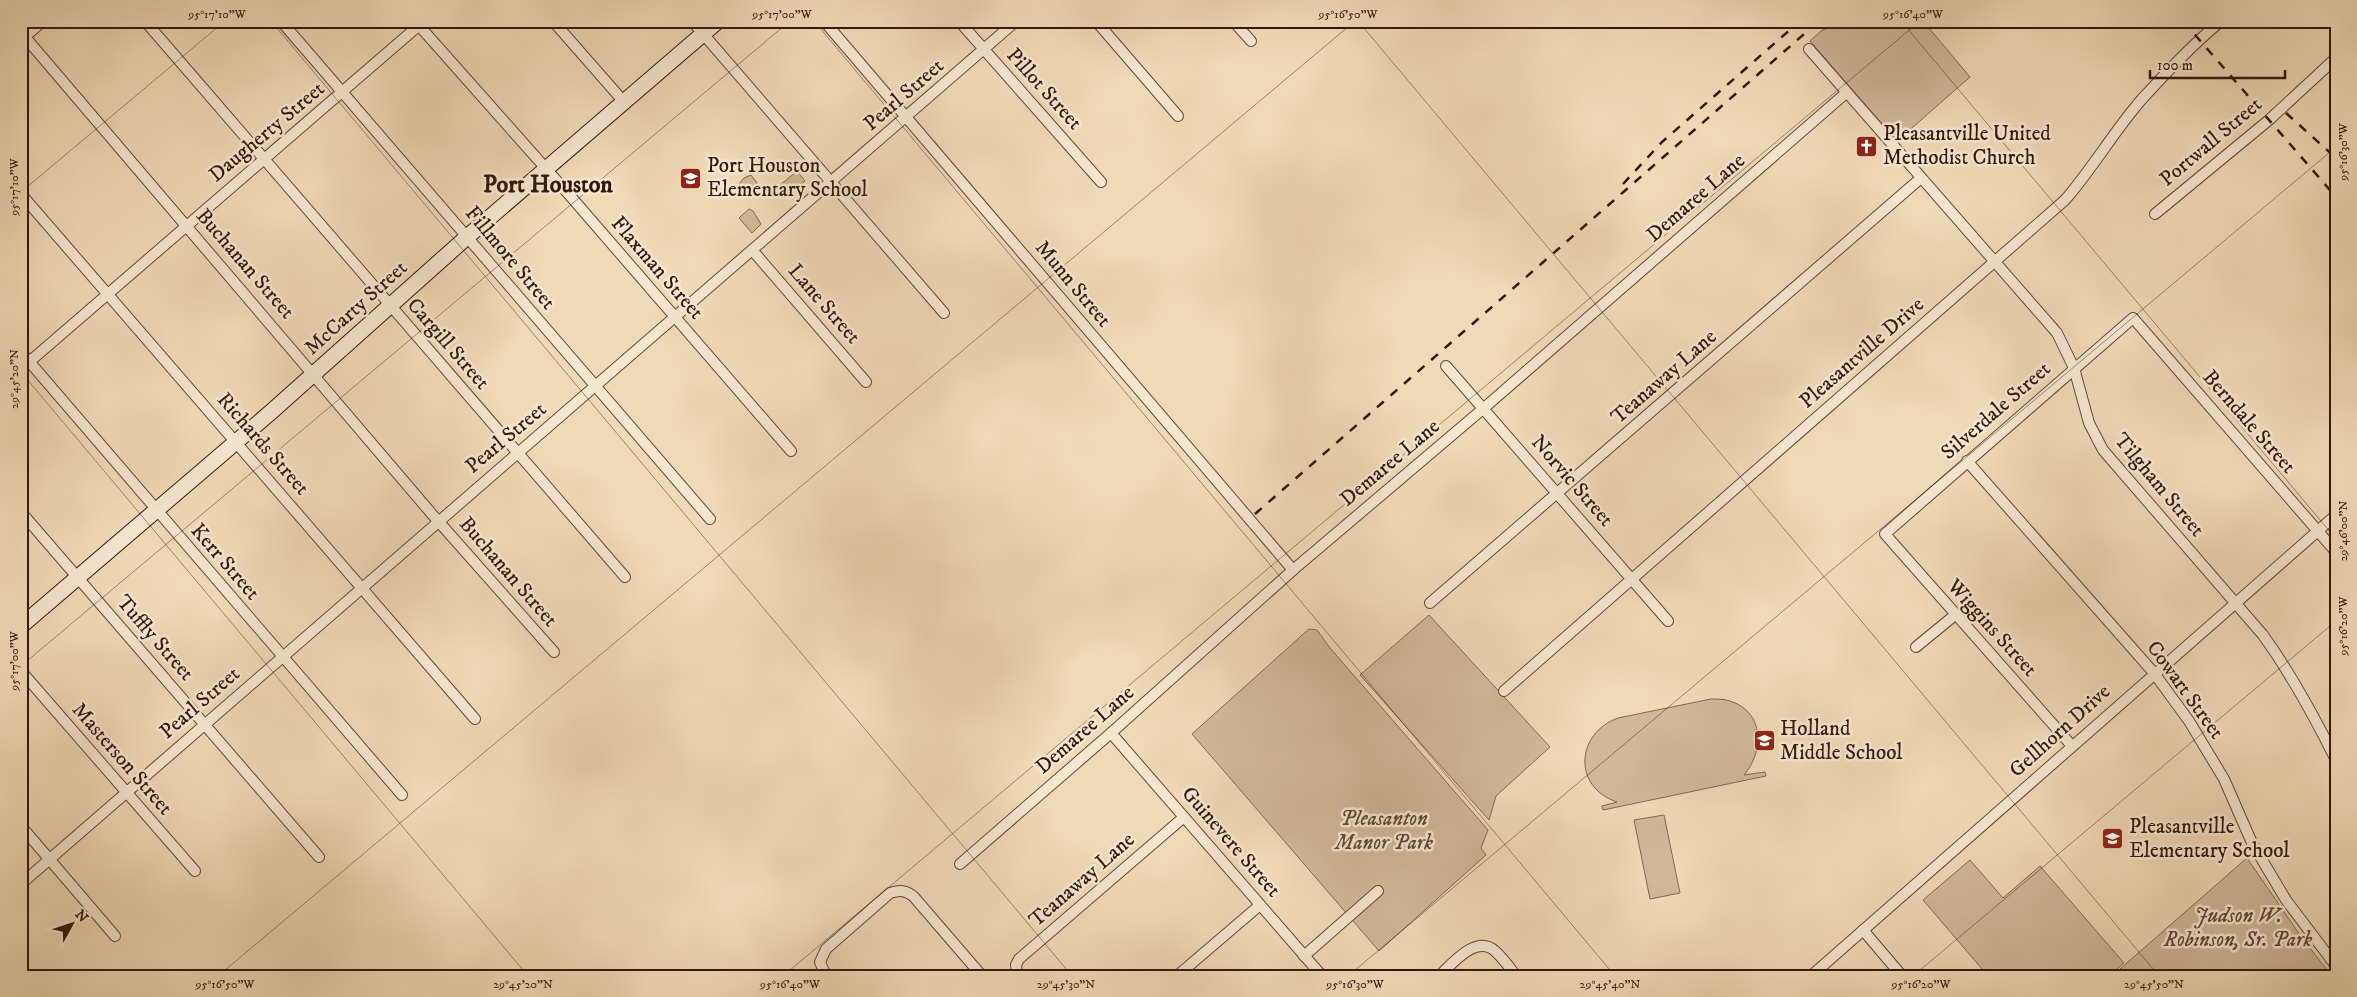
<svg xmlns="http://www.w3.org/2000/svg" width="2357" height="997" font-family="'IM FELL DW Pica',serif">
<rect width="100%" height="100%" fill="#f0d9b6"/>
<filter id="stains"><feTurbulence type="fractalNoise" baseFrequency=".004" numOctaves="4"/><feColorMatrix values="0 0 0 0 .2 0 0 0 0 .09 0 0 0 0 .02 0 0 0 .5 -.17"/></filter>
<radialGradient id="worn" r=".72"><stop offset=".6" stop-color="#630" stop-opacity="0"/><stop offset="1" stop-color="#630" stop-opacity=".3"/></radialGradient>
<g fill="#d0b899" stroke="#816852">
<polygon points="1841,21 1923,21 1970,77 1897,141 1810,41 1821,31"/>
<polygon points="797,171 805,181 787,196 779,186"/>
<polygon points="751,175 757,183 750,193 742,190 738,185 744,178"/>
<polygon points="749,209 753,211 761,224 752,233 739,218"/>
<polygon points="1429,615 1550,747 1496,796 1489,820 1360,675"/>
<polygon points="1309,629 1317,630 1330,648 1488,830 1481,848 1486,855 1379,951 1192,734"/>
<path d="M1711 699C1717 699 1724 699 1730 701 1765 712 1764 752 1744 775L1765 772 1766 776 1603 810 1602 806 1617 802C1572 787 1576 733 1618 718Z"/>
<polygon points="1664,815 1680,893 1650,899 1634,820"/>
<polygon points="2247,858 2300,935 2327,970 2325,976 2112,976"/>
<polygon points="1970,860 2003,898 2040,866 2124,963 2109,976 1988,976 1923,900"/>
</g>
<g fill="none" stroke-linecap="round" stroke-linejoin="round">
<defs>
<g id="street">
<polyline points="145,21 625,577"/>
<polyline points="281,21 710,519"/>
<polyline points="415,21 572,198 791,451"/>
<polyline points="553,21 624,102"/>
<polyline points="692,21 944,313"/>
<polyline points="824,21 1293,570"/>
<polyline points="959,21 1101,182"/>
<polyline points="1096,21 1178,116"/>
<polyline points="1233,21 1251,41"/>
<polyline points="25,37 431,513 554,652"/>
<polyline points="21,40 43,21"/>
<path d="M1809 49 2057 333 2074 368 2089 423 2103 450 2263 635C2292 675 2314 716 2336 760"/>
<polyline points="21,194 475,719"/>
<polyline points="2155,214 2269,120 2336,58"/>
<polyline points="753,251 866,382"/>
<polyline points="21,352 402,795"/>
<polyline points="1446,366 1668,621"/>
<polyline points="21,369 424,21"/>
<polyline points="1967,461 2154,673 2189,721 2224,779 2252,843 2286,900 2336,966"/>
<polyline points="21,512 319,857"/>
<polyline points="1430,603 1921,178"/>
<polyline points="1916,647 1955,615"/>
<polyline points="21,671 195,871"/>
<path d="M1504 691 2065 200C2093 168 2114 131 2142 99 2167 72 2193 44 2221 21"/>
<polyline points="1111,733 1322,976"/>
<polyline points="2072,746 1885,534 2133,318 2336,552"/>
<polyline points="21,826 115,936"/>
<polyline points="960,864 1111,733 1293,570 1484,408 1846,93"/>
<polyline points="21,884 1016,21"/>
<polyline points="1863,930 1902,976"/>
<polyline points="1304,956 1378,891"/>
<path d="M826 976 820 962 826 949 890 893C900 890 906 890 914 897L982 976"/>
<polyline points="1017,976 1016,965 1019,959 1184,817"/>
<polyline points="1177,976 1260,905"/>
<path d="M1439 976C1452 964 1476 934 1495 951 1503 958 1510 968 1516 976"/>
<polyline points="1811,976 2336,515"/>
</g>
<polyline id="secondary" points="21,626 271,412 467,237 718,21"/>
</defs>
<use href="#street" stroke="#624836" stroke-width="12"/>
<use href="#secondary" stroke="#32170c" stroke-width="17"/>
<use href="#street" stroke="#f5e6d0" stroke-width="10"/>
<use href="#secondary" stroke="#f5e6d0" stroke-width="15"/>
<g stroke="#32170c" stroke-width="2.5" stroke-dasharray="9 9" stroke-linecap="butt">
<polyline points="2183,21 2336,197"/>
<polyline points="2286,113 2336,158"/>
<polyline points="1623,184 1662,142 1800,21"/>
<polyline points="1255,514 1819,21"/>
</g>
</g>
<path fill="none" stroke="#32170c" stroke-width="1" stroke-opacity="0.45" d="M271 21 1072 976M814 21 1615 976M1358 21 2159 976M1901 21 2336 539M21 192 225 21M21 372 528 976M21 666 790 21M218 976 1355 21M783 976 1920 21M1348 976 2336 147M1913 976 2336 621"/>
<defs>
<symbol id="church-square" viewBox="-11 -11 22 22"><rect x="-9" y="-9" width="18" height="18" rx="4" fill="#8f2418" stroke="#f5e6d0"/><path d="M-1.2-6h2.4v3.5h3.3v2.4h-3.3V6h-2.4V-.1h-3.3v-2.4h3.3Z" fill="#fff"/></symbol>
<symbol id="school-square" viewBox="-11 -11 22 22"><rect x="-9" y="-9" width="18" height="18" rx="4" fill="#8f2418" stroke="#f5e6d0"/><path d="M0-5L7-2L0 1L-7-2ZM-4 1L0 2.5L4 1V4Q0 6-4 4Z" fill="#fff"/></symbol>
</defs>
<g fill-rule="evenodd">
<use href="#church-square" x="1854" y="134" width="25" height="25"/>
<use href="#school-square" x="678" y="166" width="25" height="25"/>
<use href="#school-square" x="1752" y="728" width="25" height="25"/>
<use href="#school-square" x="2100" y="826" width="25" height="25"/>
</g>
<g text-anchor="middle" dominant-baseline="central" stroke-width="5" stroke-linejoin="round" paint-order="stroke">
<g font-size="21" fill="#32170c" stroke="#f5e6d0">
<text transform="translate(1044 89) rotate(48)">Pillot Street</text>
<text transform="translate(904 95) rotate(-41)">Pearl Street</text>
<text transform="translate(267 132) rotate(-40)">Daugherty Street</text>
<text transform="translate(2211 142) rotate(-40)">Portwall Street</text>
<text transform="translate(1696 198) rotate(-41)">Demaree Lane</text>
<text transform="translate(510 258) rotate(50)">Fillmore Street</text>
<text transform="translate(245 264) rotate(49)">Buchanan Street</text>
<text transform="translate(657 268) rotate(49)">Flaxman Street</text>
<text transform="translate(1073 284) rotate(50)">Munn Street</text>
<text transform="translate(824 304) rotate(49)">Lane Street</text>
<text transform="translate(356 308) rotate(-42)">McCarty Street</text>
<text transform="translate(448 344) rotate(49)">Cargill Street</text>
<text transform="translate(1862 353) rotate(-41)">Pleasantville Drive</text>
<text transform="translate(1664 377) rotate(-41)">Teanaway Lane</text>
<text transform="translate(1996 411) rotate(-41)">Silverdale Street</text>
<text transform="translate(2249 422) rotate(49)">Berndale Street</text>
<text transform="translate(506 438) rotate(-40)">Pearl Street</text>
<text transform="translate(263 444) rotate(49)">Richards Street</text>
<text transform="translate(1390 463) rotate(-40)">Demaree Lane</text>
<text transform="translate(1572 481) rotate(49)">Norvic Street</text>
<text transform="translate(2159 485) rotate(50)">Tilgham Street</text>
<text transform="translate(225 562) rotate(49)">Kerr Street</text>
<text transform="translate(508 572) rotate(49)">Buchanan Street</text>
<text transform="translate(1992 628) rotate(48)">Wiggins Street</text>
<text transform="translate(155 638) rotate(49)">Tuffly Street</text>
<text transform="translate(2185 690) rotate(54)">Cowart Street</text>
<text transform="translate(200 703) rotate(-41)">Pearl Street</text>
<text transform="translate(1085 730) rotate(-41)">Demaree Lane</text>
<text transform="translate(2060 731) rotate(-42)">Gellhorn Drive</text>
<text transform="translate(122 759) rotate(49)">Masterson Street</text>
<text transform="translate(1231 842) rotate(49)">Guinevere Street</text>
<text transform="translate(1082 880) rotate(-41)">Teanaway Lane</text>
</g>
<g font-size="21" fill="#32170c" stroke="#f5e6d0" text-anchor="start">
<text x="1883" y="134">Pleasantville United<tspan x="1883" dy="24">Methodist Church</tspan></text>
<text x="707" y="166">Port Houston<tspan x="707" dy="24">Elementary School</tspan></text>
<text x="1780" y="729">Holland<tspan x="1780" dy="24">Middle School</tspan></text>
<text x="2129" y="827">Pleasantville<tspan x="2129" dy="24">Elementary School</tspan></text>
</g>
<g font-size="21" font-style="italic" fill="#614736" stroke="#f5e6d0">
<text x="1384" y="819">Pleasanton<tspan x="1384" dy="24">Manor Park</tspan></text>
<text x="2238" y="916">Judson W.<tspan x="2238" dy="24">Robinson, Sr. Park</tspan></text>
</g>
<g font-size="24" font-weight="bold" fill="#32170c" stroke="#f5e6d0">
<text x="548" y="185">Port Houston</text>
</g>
</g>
<rect width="2357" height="997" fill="none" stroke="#f0d9b6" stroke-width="55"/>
<g transform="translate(72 924) rotate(50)" stroke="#f5e6d0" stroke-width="4" paint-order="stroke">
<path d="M0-4L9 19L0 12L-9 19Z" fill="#32170c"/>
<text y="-8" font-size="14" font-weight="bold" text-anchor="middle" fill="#32170c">N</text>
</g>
<path d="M2150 70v8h135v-8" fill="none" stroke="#32170c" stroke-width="2.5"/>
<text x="2157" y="70" font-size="15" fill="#32170c" stroke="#f5e6d0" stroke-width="4" paint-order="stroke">100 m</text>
<rect x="28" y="28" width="2302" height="942" fill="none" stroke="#32170c" stroke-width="2"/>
<g font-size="12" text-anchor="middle" fill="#32170c">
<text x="217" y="18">95°17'10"W</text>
<text x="782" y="18">95°17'00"W</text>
<text x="1348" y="18">95°16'50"W</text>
<text x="1913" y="18">95°16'40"W</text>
<text transform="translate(2343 152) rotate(-90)" y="4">95°16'30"W</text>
<text transform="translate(14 187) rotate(-90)" y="4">95°17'10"W</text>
<text transform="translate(14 379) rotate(-90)" y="4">29°45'20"N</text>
<text transform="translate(2343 531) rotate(-90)" y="4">29°46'00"N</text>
<text transform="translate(2343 626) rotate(-90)" y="4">95°16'20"W</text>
<text transform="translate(14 661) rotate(-90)" y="4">95°17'00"W</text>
<text x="225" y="988">95°16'50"W</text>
<text x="523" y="988">29°45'20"N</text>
<text x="790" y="988">95°16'40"W</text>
<text x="1066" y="988">29°45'30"N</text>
<text x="1355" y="988">95°16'30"W</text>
<text x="1610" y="988">29°45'40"N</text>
<text x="1921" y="988">95°16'20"W</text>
<text x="2154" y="988">29°45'50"N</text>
</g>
<rect width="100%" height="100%" filter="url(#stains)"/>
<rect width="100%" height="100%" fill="url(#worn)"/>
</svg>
